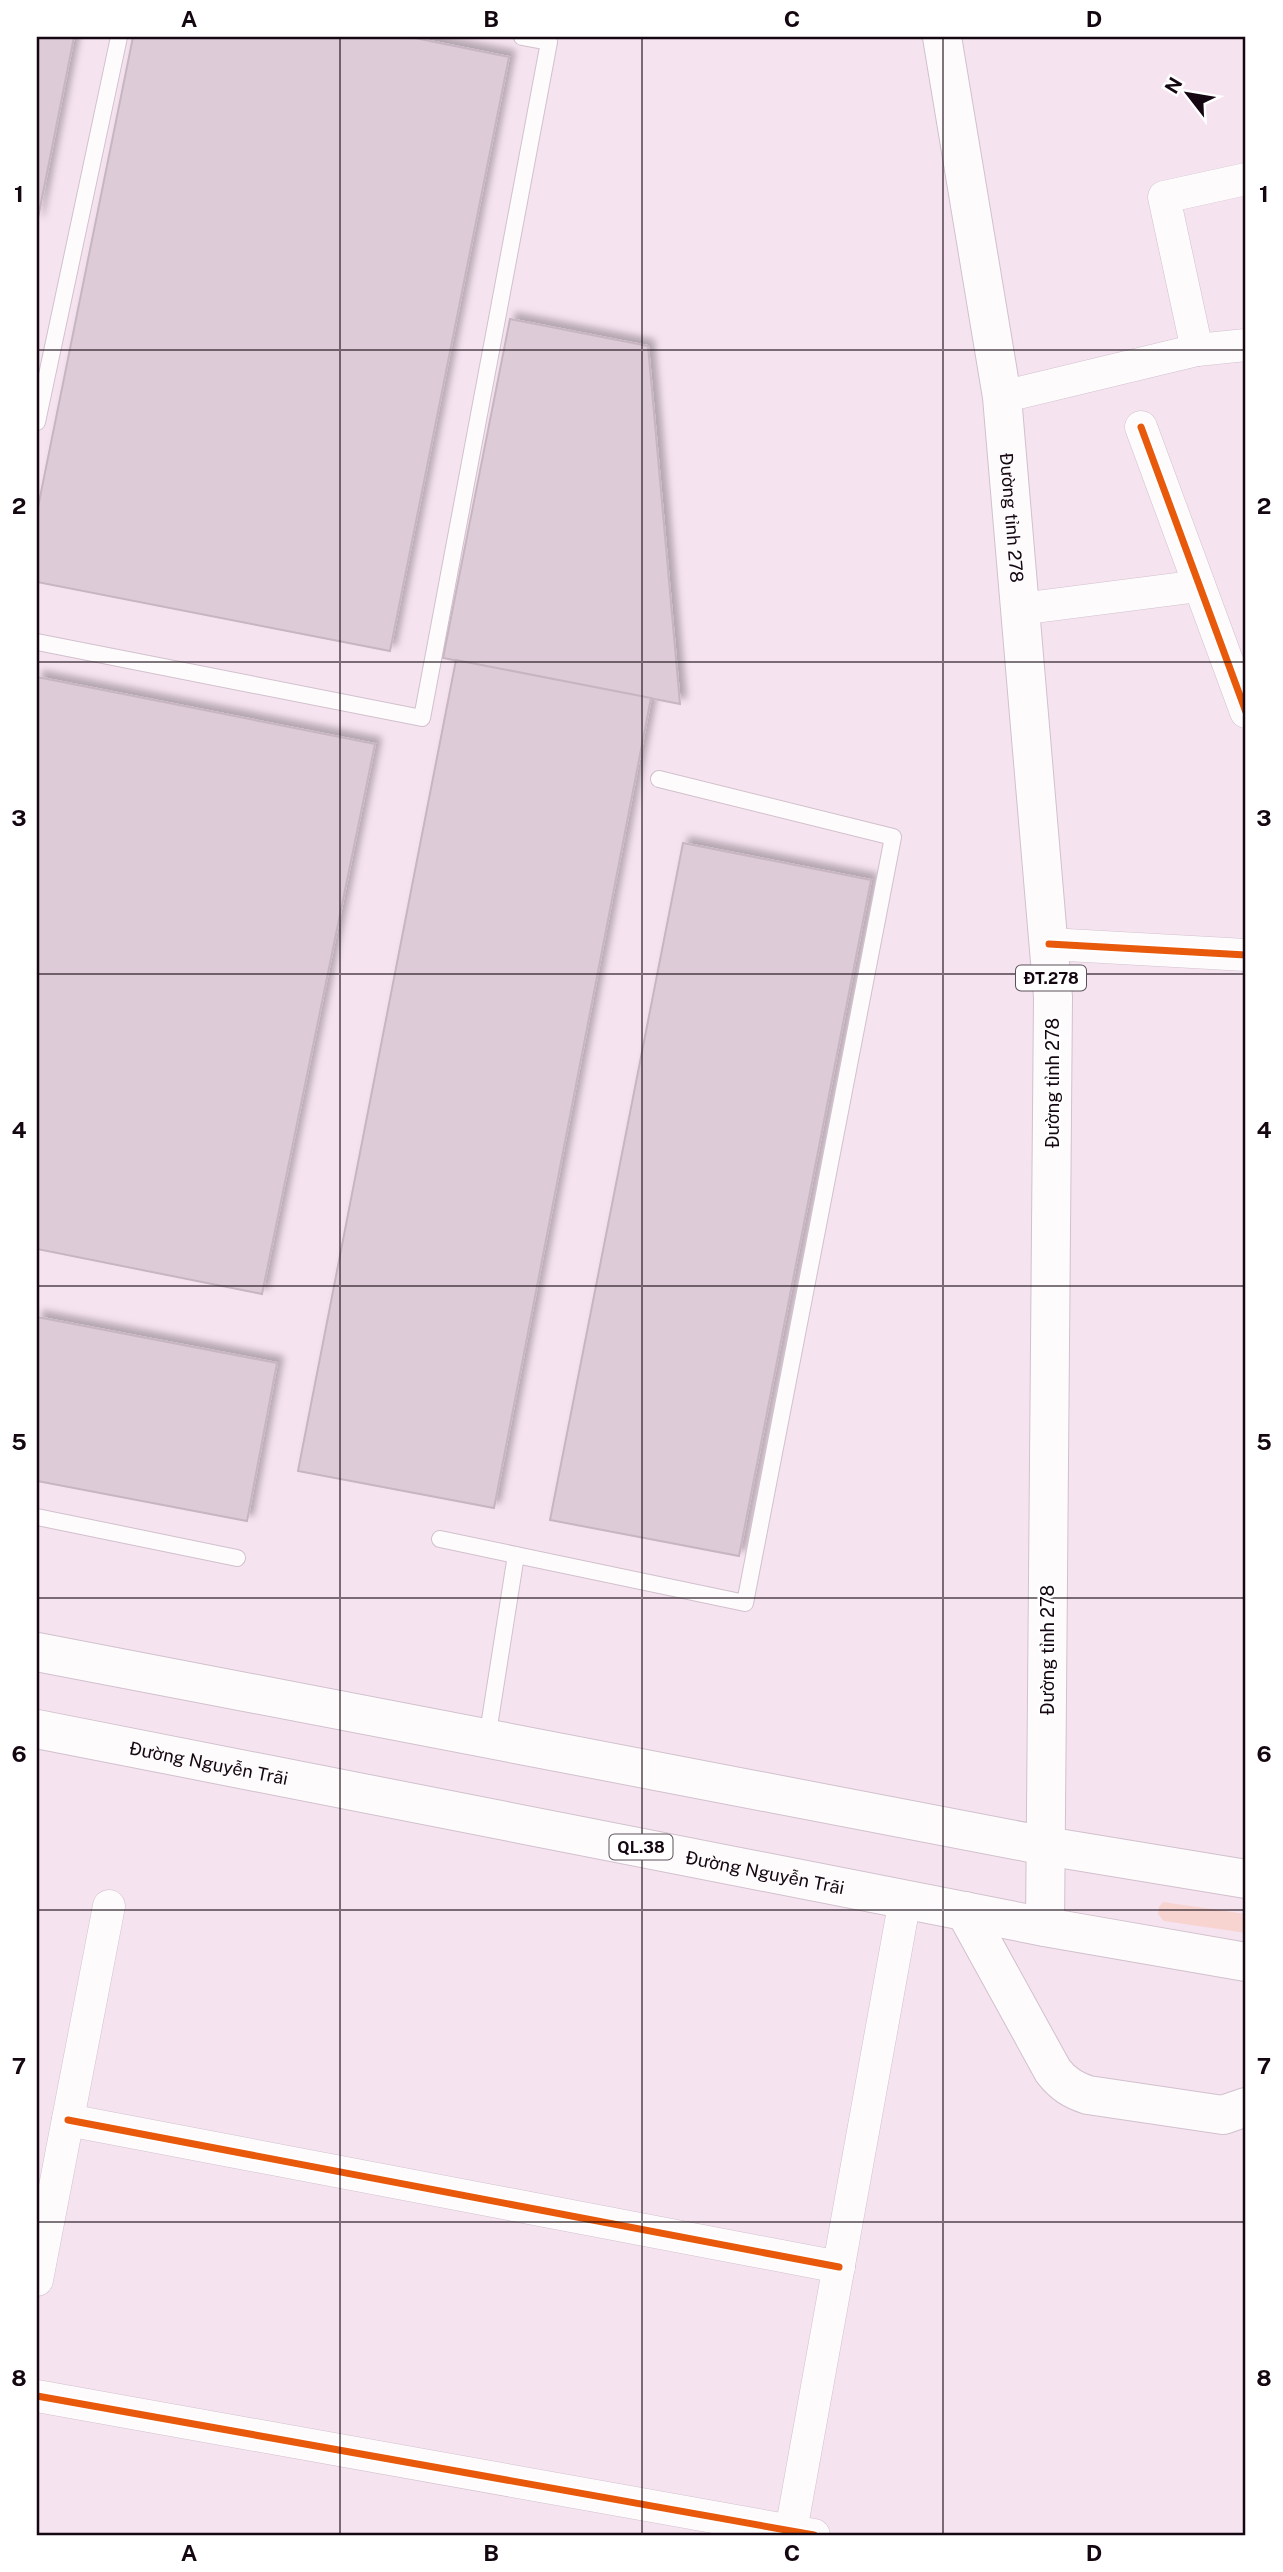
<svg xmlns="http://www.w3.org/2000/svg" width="1283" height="2572" font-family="'Public Sans',sans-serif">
<defs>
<filter id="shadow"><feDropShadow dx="6" dy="-6" stdDeviation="3.5" flood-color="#0004"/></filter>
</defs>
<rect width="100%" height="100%" fill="#f6e3f0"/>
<polygon fill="#f8d4d1" points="1163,1902 1246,1914 1246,1933 1164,1921 1158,1914 1159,1907"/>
<g fill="#ddccd8" stroke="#c7b6c1" stroke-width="2" filter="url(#shadow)">
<polygon points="37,37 74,37 37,223"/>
<polygon points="133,37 410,37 509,57 390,651 37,582 37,512"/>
<polygon points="510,319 648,346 680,704 443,658"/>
<polygon points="456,660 651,698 494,1508 298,1471"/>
<polygon points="37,677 375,744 262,1294 37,1249"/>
<polygon points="683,843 871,880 739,1556 550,1520"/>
<polygon points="37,1317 277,1363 247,1521 37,1481"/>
</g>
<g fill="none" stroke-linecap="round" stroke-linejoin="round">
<defs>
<g id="lane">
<polyline points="37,422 119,37"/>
<polyline points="37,642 422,718 549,42 522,37"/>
<polyline points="37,1517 237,1558"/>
<polyline points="440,1539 516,1555"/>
<polyline points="487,1739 516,1555 745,1603 893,837 659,779"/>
</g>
<g id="street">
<polyline points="1197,350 1164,197 1246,179"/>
<polyline points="1002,397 1197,350 1246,345"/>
<polyline points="1141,427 1246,712"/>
<polyline points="1020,609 1199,586"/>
<polyline points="1049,944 1246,955"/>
<polyline points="68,2120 839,2267"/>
<polyline points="37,2280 109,1906"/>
<polyline points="37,2396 814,2535"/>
<polyline points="791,2531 905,1899"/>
</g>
<g id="primary">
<path id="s1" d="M942 37 1002 397 1053 997 1045 1927"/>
</g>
<g id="highway">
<polyline points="37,1652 1046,1846 1246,1879"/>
<path id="s2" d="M37 1729 1045 1927 1246 1962"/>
<path d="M965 1911 1053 2071C1063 2084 1073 2090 1088 2095L1223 2115 1246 2107"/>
</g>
</defs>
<use href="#lane" stroke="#d1c1cc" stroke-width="18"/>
<use href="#street" stroke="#d1c1cc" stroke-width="33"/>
<use href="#primary" stroke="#d1c1cc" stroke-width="40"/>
<use href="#highway" stroke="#d1c1cc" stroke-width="40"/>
<use href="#lane" stroke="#fefbfd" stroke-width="16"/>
<use href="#street" stroke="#fefbfd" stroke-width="32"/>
<use href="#primary" stroke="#fefbfd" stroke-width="38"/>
<use href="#highway" stroke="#fefbfd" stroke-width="38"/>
<defs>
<g id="cycleway">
<polyline points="1141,427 1246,712"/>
<polyline points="1049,944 1246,955"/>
<polyline points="68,2120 839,2267"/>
<polyline points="37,2396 814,2535"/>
</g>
</defs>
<use href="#cycleway" stroke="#fff" stroke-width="11"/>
<use href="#cycleway" stroke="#e8590c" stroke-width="7"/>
</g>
<path fill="none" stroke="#140711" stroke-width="2" stroke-opacity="0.55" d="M340 37V2535M642 37V2535M943 37V2535M37 350H1246M37 662H1246M37 974H1246M37 1286H1246M37 1598H1246M37 1910H1246M37 2222H1246"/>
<g text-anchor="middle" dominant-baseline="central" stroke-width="5" stroke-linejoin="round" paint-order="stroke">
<g fill="#fff" stroke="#5a5158" stroke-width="2">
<rect x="1016" y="965.5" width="70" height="25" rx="5"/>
<rect x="609.5" y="1834.5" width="63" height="25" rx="5"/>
</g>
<g font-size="16" font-weight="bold" fill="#140711">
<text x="1051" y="978">ĐT.278</text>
<text x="641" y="1847">QL.38</text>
</g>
<g font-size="18" fill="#140711" stroke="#fff">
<text stroke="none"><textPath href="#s1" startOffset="486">Đường tỉnh 278</textPath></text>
<text transform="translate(1052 1083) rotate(-90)">Đường tỉnh 278</text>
<text transform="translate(1047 1650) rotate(-90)">Đường tỉnh 278</text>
<text stroke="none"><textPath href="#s2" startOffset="175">Đường Nguyễn Trãi</textPath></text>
<text stroke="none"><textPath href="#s2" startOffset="742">Đường Nguyễn Trãi</textPath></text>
</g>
</g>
<rect width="1283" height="2572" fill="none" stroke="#ffffff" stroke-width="77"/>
<g transform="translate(1188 94) rotate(301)" stroke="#ffffff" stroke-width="5" paint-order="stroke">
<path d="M0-5L12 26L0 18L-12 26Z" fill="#140711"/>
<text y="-10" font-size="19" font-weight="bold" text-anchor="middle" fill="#140711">N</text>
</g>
<rect x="38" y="38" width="1206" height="2496" fill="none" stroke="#140711" stroke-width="2.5"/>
<g font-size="23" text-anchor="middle" font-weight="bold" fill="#140711">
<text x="189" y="27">A</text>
<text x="491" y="27">B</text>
<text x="792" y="27">C</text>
<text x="1094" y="27">D</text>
<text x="19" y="202">1</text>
<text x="1264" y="202">1</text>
<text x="19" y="514">2</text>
<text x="1264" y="514">2</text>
<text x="19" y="826">3</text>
<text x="1264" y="826">3</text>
<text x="19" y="1138">4</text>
<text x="1264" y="1138">4</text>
<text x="19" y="1450">5</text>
<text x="1264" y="1450">5</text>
<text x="19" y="1762">6</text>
<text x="1264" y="1762">6</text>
<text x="19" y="2074">7</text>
<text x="1264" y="2074">7</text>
<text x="19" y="2386">8</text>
<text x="1264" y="2386">8</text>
<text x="189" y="2561">A</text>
<text x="491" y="2561">B</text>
<text x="792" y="2561">C</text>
<text x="1094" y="2561">D</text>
</g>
</svg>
